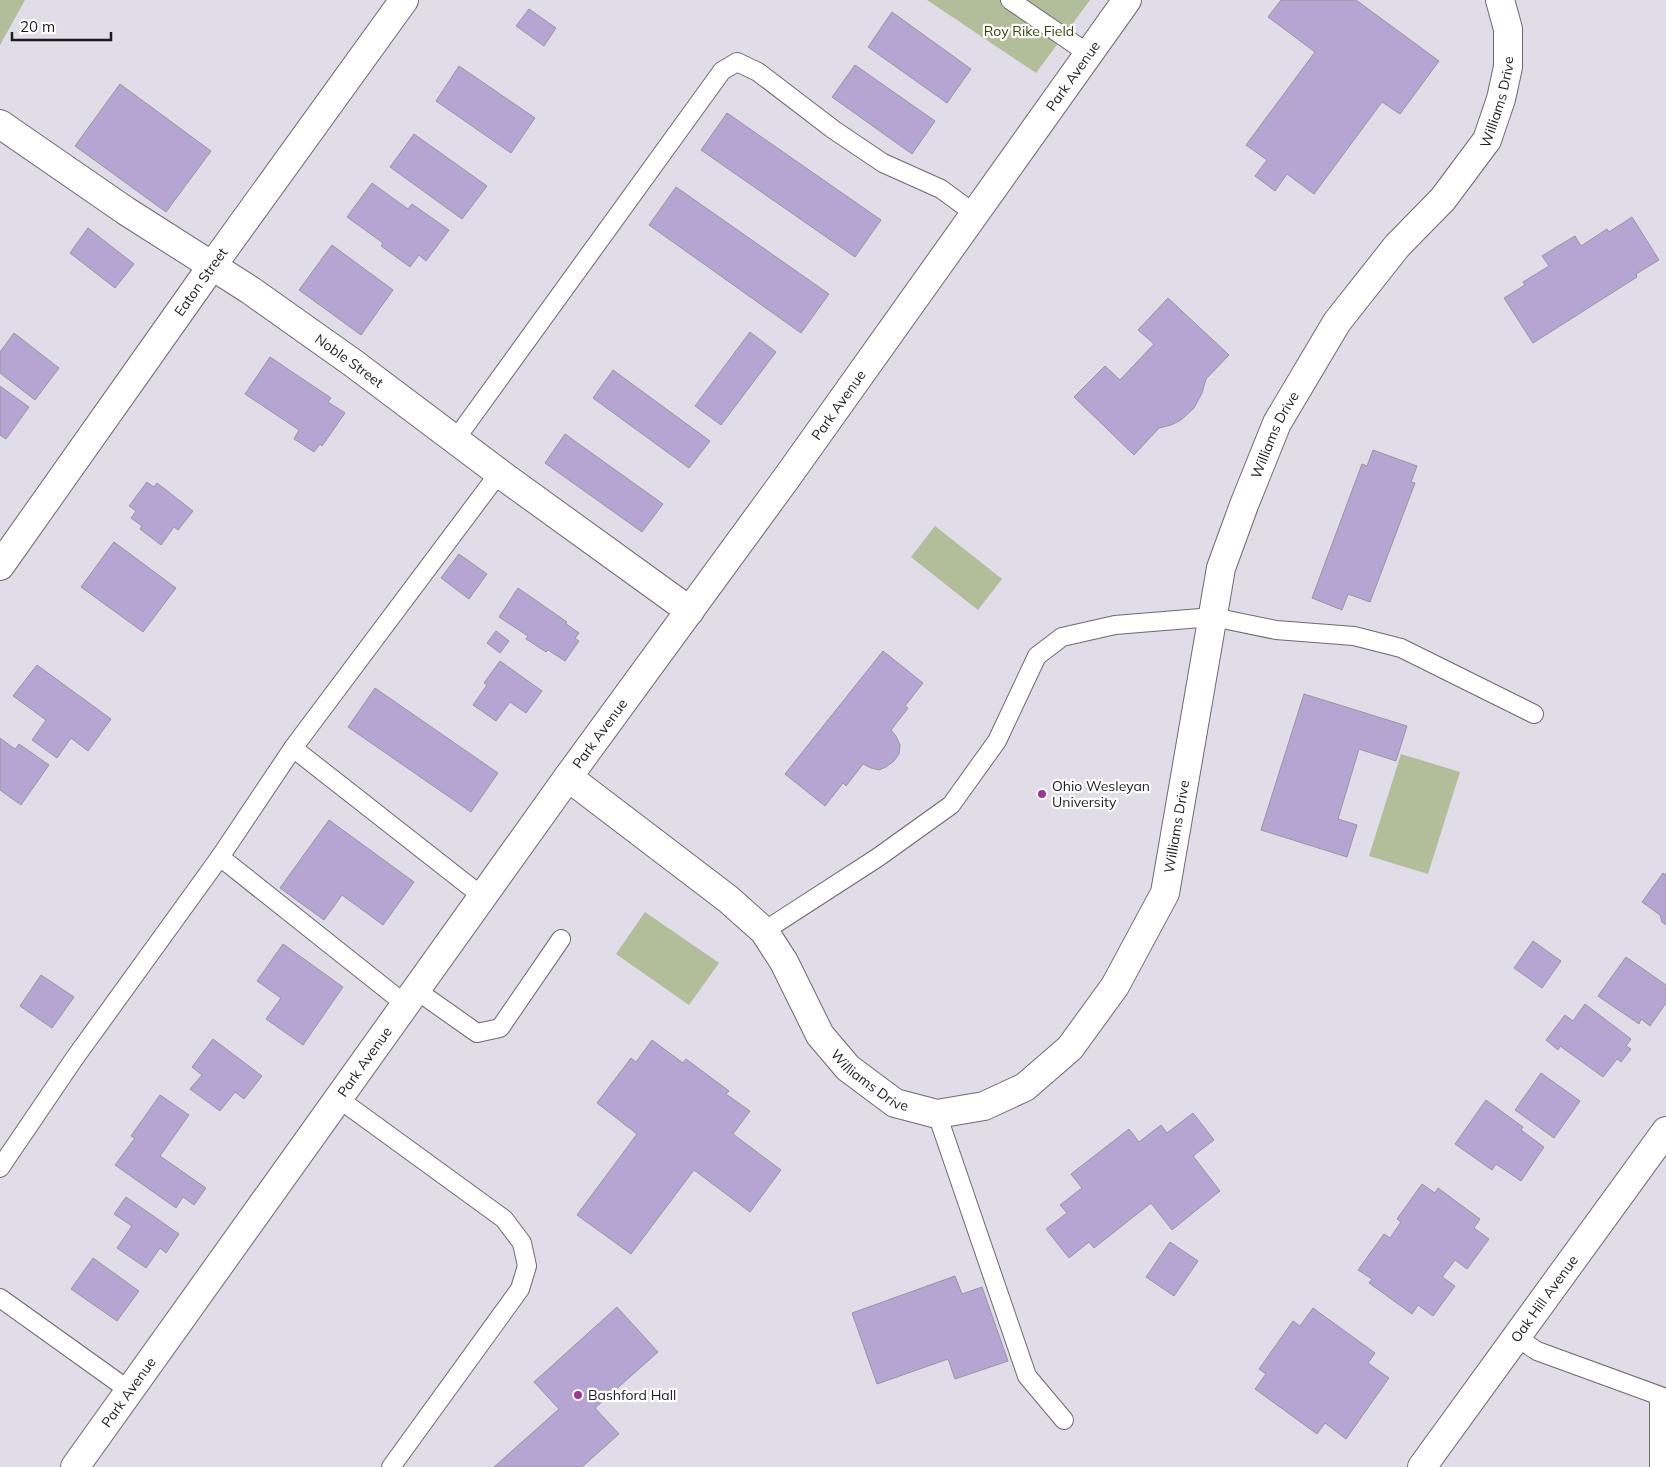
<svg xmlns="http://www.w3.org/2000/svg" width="1666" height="1467" font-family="Mulish,sans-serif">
<rect width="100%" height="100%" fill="#e0dce8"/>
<g fill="#b2bd9a">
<polygon points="0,0 25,0 0,45"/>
<polygon points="927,0 1090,0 1036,73"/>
<polygon points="935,526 1002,579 978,610 911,557"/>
<polygon points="1401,754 1460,772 1428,874 1369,856"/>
<polygon points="645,912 719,963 689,1005 616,954"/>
</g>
<g fill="#b6a5d3" stroke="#9995a0">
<polygon points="1281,0 1356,0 1439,61 1400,114 1382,102 1314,194 1287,174 1275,191 1255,176 1267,160 1246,145 1315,52 1268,17"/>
<polygon points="529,9 556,28 544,46 516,26"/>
<polygon points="892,12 971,69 947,103 868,47"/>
<polygon points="855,65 935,121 912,154 832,97"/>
<polygon points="459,66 535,118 511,153 436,101"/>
<polygon points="120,84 211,151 166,212 75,146"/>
<polygon points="727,113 881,220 855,257 701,150"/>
<polygon points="414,134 487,186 462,219 390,167"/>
<polygon points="372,183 408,209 412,204 449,230 426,261 419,255 410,267 381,246 383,243 347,217"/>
<polygon points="676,187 829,294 801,333 649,225"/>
<polygon points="1632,217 1659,260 1636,274 1637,277 1533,343 1504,298 1525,285 1523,282 1549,266 1542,256 1558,246 1575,236 1581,246 1607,229 1609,232"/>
<polygon points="88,228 134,264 115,288 70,253"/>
<polygon points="332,245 393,290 361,335 299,290"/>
<polygon points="1168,298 1229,355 1206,379 1202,393 1194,408 1181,420 1171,425 1159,428 1134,455 1074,397 1105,366 1120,380 1136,363 1154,344 1138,330"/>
<polygon points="750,332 776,352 721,425 695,406"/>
<polygon points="14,333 59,368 35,400 0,373 0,352"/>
<polygon points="270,357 331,398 328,402 345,413 322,446 320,444 314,452 294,439 299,430 245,394"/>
<polygon points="613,370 710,441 689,468 593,398"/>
<polygon points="0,386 29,407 6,439 0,435"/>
<polygon points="565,434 663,504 642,532 545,463"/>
<polygon points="1373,450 1417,466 1411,482 1415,483 1370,602 1348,594 1342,610 1312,598 1362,464 1367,466"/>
<polygon points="147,482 154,487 157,483 193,511 178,530 174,527 161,545 140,529 142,526 131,518 136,511 129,506"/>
<polygon points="114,542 176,588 143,632 81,587"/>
<polygon points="459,554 487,574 469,599 441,578"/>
<polygon points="518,588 567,622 565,623 579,633 575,638 579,641 565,661 548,650 546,652 526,639 528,636 499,617"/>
<polygon points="496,631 509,641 500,653 487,643"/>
<polygon points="883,651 923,683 905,706 908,708 891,730 896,736 900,745 899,754 894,761 886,767 879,770 871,768 863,764 846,786 843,783 825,806 785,774"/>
<polygon points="500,661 542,691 526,713 510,702 496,721 473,705 487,685 484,683"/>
<polygon points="37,665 111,719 88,751 71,738 57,758 32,740 46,720 13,696"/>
<polygon points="375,688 498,773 471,812 348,727"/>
<polygon points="1304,694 1407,726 1396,761 1359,749 1338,819 1357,825 1347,857 1261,830"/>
<polygon points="0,738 15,749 19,744 49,765 21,805 0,790"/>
<polygon points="329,820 414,882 383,925 342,895 324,920 280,888"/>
<polygon points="1663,873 1666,875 1666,925 1662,922 1660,915 1642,902"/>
<polygon points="1533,941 1561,961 1542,988 1514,968"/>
<polygon points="283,944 343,987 303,1045 266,1019 281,998 257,981"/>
<polygon points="1626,957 1666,985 1664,988 1666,989 1666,1003 1650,1026 1641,1019 1639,1024 1598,996"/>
<polygon points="41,975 74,997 52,1028 20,1006"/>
<polygon points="1585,1004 1631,1039 1626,1046 1631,1049 1621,1062 1617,1059 1603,1077 1560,1046 1558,1050 1546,1040 1565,1015 1573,1021"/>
<polygon points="213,1039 262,1076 244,1099 235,1092 220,1111 190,1089 202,1075 192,1067"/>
<polygon points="652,1040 683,1063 686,1059 729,1091 726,1094 750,1111 733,1134 781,1170 750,1212 694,1170 631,1254 577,1215 637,1134 597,1103 631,1058 636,1062"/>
<polygon points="1541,1073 1580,1101 1554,1138 1515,1110"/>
<polygon points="160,1095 189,1115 160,1156 206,1188 194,1205 183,1197 176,1208 115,1165 135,1138 131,1136"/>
<polygon points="1486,1100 1523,1127 1521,1130 1544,1147 1521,1181 1496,1164 1492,1170 1455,1144"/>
<polygon points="1193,1113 1214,1140 1193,1156 1220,1191 1172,1230 1151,1203 1094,1248 1089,1242 1069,1258 1046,1229 1067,1213 1060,1205 1082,1188 1071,1174 1129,1129 1139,1142 1161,1125 1167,1133"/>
<polygon points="1422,1184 1435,1193 1438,1188 1480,1219 1474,1228 1489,1239 1467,1269 1455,1260 1442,1277 1455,1286 1433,1316 1418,1305 1412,1314 1369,1283 1372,1279 1358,1270 1384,1234 1390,1238 1401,1222 1397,1219"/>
<polygon points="126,1197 179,1234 166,1253 160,1248 146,1268 117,1248 132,1226 114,1214"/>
<polygon points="1170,1242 1198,1261 1174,1296 1146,1277"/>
<polygon points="93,1258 139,1291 117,1321 71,1289"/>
<polygon points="955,1276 962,1294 982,1287 1008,1361 955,1379 948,1359 877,1384 852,1313"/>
<polygon points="617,1307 658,1352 595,1408 619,1434 582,1467 494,1467 559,1409 534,1382"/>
<polygon points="1313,1308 1375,1353 1368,1363 1389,1378 1346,1439 1325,1423 1317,1434 1255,1389 1266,1374 1259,1369 1293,1321 1300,1326"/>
</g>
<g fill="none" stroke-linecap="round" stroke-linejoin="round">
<defs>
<g id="lane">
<polyline points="1010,0 1089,54"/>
<polyline points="455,440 722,71 737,62 758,72 834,130 883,163 941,189 975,214"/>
<polyline points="293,748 483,897"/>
<polyline points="764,931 877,858 951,805 997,741 1037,656 1062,637 1115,625 1213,617 1276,630 1354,636 1401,648 1534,714"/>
<polyline points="416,990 477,1033 500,1028 561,939"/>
<polyline points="405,1004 220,857 293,748 499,473"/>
<polyline points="339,1099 504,1219 522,1243 527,1266 520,1289 391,1467"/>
<polyline points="937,1114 1027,1376 1064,1420"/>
<polyline points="0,1168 74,1059 220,857"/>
<polyline points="0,1298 130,1391"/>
<polyline points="1516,1337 1537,1351 1666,1398"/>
<polyline points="1659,1467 1659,1396"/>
</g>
<g id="street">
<path id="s1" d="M0 124 126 211 250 290 353 363 506 478 690 611"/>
<path id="s2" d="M0 566 212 266 404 0"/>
<path id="s3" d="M568 777 728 899 764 931 784 962 820 1035 848 1068 895 1103 937 1114 984 1106 1025 1087 1070 1048 1115 986 1165 893 1221 568 1244 505 1277 423 1337 322 1397 246 1443 199 1487 140 1501 99 1508 67V29L1500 0"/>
<path id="s4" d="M75 1467 568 777 788 476 1127 0"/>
<path id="s5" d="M1422 1467 1666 1131"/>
</g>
</defs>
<use href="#lane" stroke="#6d6973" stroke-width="20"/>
<use href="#street" stroke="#6d6973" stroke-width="30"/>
<use href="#lane" stroke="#fff" stroke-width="18"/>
<use href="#street" stroke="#fff" stroke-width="28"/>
</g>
<g fill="#a03393" stroke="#fff" stroke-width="2">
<circle cx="1042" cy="794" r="5"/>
<circle cx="578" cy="1395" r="5"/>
</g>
<g text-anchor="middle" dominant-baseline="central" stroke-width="4.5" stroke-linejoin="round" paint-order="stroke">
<g font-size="14" fill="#36430b" stroke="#fff">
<text x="1029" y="31">Roy Rike Field</text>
</g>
<g font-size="14" fill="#1d1b1f" stroke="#fff">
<text stroke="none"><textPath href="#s4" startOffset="1712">Park Avenue</textPath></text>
<text stroke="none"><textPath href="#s3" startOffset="1726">Williams Drive</textPath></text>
<text stroke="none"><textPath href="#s2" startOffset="348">Eaton Street</textPath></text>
<text stroke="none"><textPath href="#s1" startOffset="422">Noble Street</textPath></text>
<text stroke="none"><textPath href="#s4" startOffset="1308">Park Avenue</textPath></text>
<text stroke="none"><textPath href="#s3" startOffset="1321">Williams Drive</textPath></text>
<text stroke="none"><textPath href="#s4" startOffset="902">Park Avenue</textPath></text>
<text stroke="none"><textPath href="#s3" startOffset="915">Williams Drive</textPath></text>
<text stroke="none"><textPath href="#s4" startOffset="498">Park Avenue</textPath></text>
<text stroke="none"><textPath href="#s3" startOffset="436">Williams Drive</textPath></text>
<text stroke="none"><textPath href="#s5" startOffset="208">Oak Hill Avenue</textPath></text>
<text stroke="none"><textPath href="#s4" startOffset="92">Park Avenue</textPath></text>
</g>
<g font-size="14" fill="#1d1b1f" stroke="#fff" text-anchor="start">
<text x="1052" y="786">Ohio Wesleyan<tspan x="1052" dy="16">University</tspan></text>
<text x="588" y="1395">Bashford Hall</text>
</g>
</g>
<path d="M12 32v8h99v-8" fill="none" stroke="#1d1b1f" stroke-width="2.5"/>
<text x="20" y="32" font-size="15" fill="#1d1b1f" stroke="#ffffff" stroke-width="4" paint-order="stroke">20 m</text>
</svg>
